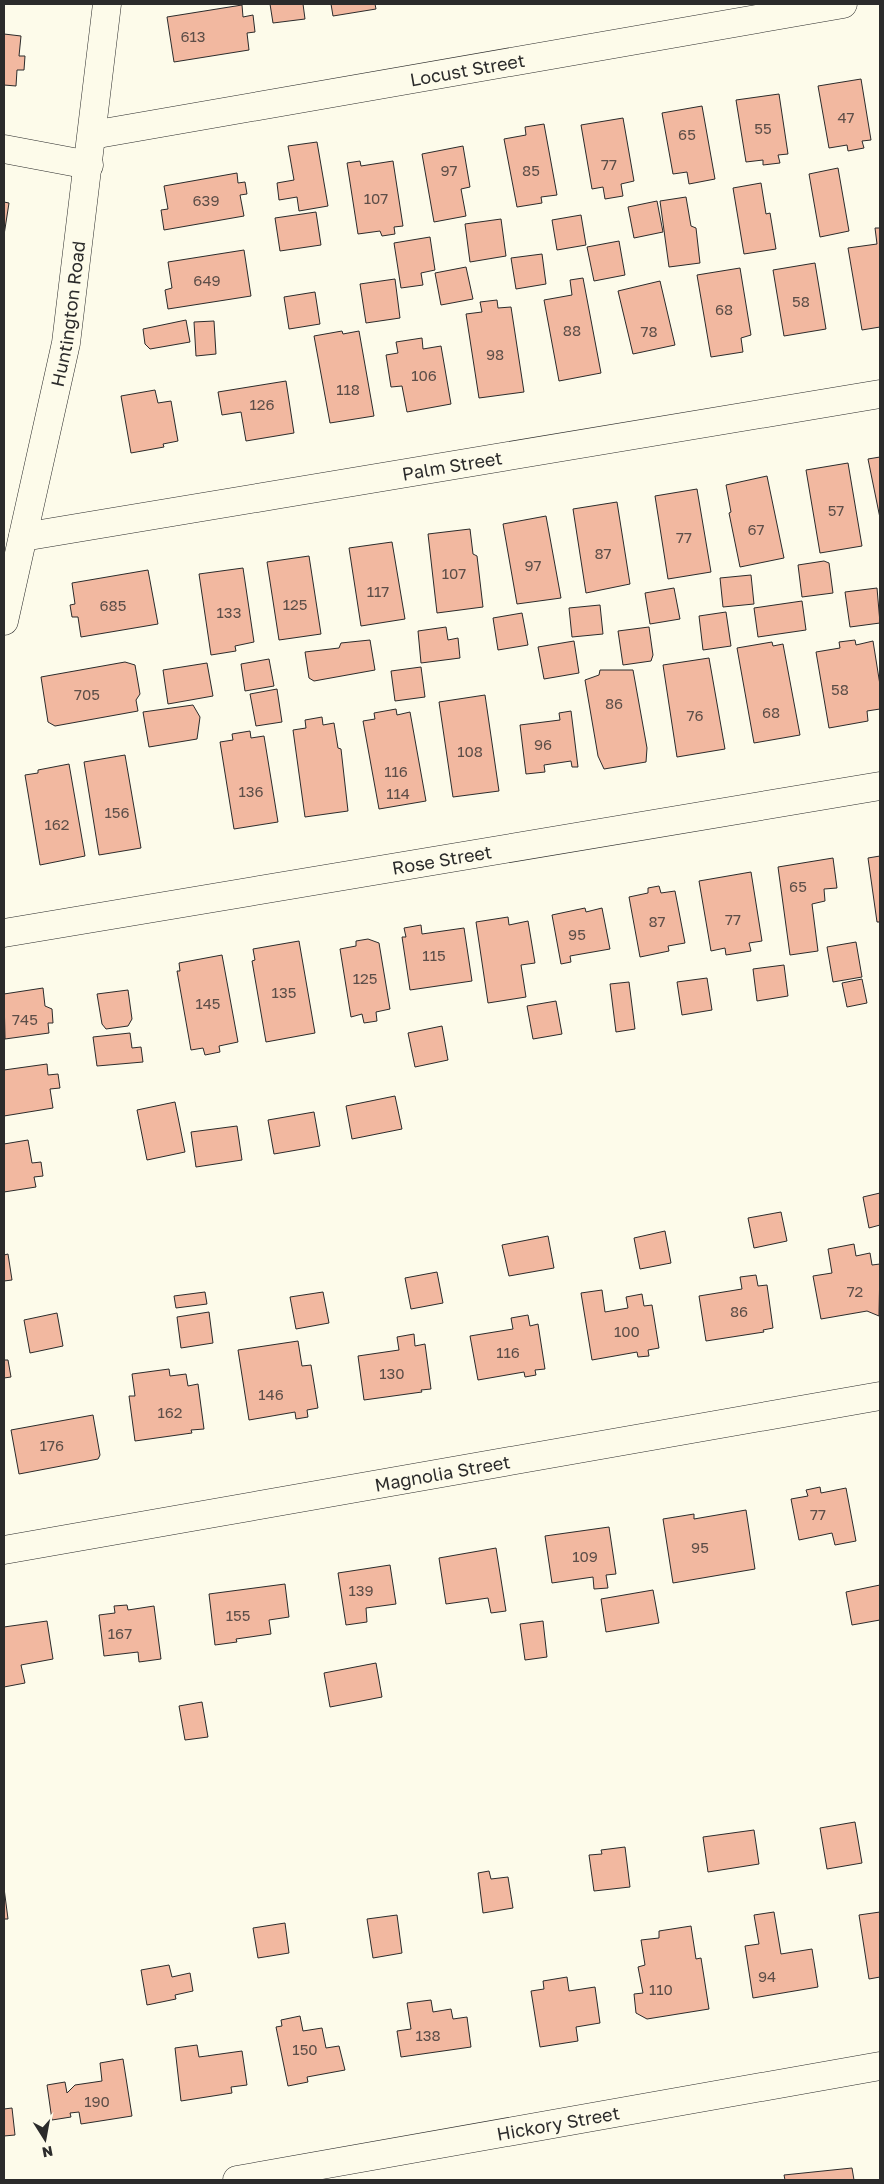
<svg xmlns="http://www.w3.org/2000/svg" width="884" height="2184" font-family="'Golos Text',sans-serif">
<rect width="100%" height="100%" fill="#fdfbea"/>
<g fill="#f2b8a0" stroke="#2b2b2b">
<polygon points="270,4 303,4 305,19 273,23"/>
<polygon points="331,4 375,4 376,9 333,16"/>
<polygon points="242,5 243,17 253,15 255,32 247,33 249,50 174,62 167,17"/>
<polygon points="4,34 21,36 19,56 25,56 24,70 17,70 16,86 4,85"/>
<polygon points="861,79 871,140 862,141 864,148 848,151 847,145 829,148 818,86"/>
<polygon points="779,94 788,154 778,155 780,163 763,165 763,160 746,162 736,100"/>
<polygon points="702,106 715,179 689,184 687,172 673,174 662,113"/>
<polygon points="623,118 634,181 621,184 623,196 605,199 603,187 592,189 581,125"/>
<polygon points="544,124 557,195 541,197 542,203 517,207 504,139 526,135 525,127"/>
<polygon points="317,142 328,206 299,211 297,197 279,200 277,183 294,180 288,146"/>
<polygon points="463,146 470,187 461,189 466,216 434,222 422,154"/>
<polygon points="360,161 361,166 393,161 403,226 394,227 395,234 382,236 380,231 358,234 347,163"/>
<polygon points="838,168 849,231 820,237 809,174"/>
<polygon points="237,173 238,183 245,182 247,194 240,195 244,216 164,230 161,210 168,209 164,186"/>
<polygon points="761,183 766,214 770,213 776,249 744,254 733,188"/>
<polygon points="686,197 691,226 696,228 700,263 669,267 660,201"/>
<polygon points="657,201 663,232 634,238 628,207"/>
<polygon points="4,202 9,203 4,235"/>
<polygon points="316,212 321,245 280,251 275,218"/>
<polygon points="581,215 586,245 557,250 552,220"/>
<polygon points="501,219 506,256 470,262 465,224"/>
<polygon points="875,228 880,228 880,327 862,330 848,248 877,244"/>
<polygon points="430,237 435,270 421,273 423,285 401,288 394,243"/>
<polygon points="619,241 625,275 594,281 587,247"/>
<polygon points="244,250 251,296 168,309 165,290 172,288 168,262"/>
<polygon points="542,254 546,284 516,289 511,258"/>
<polygon points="815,263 826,329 784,336 773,270"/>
<polygon points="466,267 473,299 441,305 435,273"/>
<polygon points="740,268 751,335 741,338 743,352 711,357 697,275"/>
<polygon points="583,278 601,373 559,381 544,300 572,295 570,280"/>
<polygon points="395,279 400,318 366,323 360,284"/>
<polygon points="660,281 675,345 633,354 618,291"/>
<polygon points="315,292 320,324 289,329 284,297"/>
<polygon points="497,300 498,308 511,307 524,392 479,398 466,314 482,312 480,302"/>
<polygon points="186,320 190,342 150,349 145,344 143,329"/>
<polygon points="214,321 216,354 196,356 194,322"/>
<polygon points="342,331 343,334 359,331 374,416 330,423 314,336"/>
<polygon points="422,338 423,349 441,346 451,404 407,412 402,386 391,387 386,355 398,353 396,342"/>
<polygon points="286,381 294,433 246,441 241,412 222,415 218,392"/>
<polygon points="155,390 158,403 171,401 178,441 163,444 164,447 131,453 121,396"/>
<polygon points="880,457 880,518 868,459"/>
<polygon points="848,463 862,546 820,553 806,470"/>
<polygon points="767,476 784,558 740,567 729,513 731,512 726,485"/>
<polygon points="697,489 711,572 668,579 655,496"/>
<polygon points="617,502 630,584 586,593 573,509"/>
<polygon points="546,516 561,598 517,604 503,524"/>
<polygon points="470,529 473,554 477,556 483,607 437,613 428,534"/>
<polygon points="392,542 405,619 361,626 349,548"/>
<polygon points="309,556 321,634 279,640 267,562"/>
<polygon points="824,561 829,563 833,593 802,597 798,565"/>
<polygon points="243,568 254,642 235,646 236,651 211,655 199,574"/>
<polygon points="148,570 158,624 81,637 78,617 72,617 70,605 75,604 72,583"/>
<polygon points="751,575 754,604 723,607 720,578"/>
<polygon points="674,588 680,619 650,624 645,593"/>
<polygon points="877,588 880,623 850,627 845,592"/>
<polygon points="802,601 806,630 758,637 754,608"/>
<polygon points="600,605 603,634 572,637 569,608"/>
<polygon points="726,612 731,646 703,650 699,616"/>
<polygon points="522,613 528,645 498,650 493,618"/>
<polygon points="446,627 448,640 458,638 460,658 421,663 418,631"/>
<polygon points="649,627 653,655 651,661 623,665 618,631"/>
<polygon points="370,640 375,670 314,681 309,678 305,652 339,648 341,643"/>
<polygon points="855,640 856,645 873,641 880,685 880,709 867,711 868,721 829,728 816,652 840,648 839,642"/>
<polygon points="574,641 579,673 544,679 538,647"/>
<polygon points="772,642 773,646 783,644 800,735 754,743 737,648"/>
<polygon points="709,658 725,749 677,757 663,665"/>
<polygon points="269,659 274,686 245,691 241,664"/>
<polygon points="125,662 135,665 140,694 136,700 138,711 55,726 48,722 41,677"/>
<polygon points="207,663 213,696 168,704 163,670"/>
<polygon points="421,667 425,697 395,701 391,671"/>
<polygon points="600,670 633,670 647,748 646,762 604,769 598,756 585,680 599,675"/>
<polygon points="277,689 282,722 256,726 250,694"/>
<polygon points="485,695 499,791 453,797 439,702"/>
<polygon points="193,705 200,717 197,739 149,747 143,712"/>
<polygon points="396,709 397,715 410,712 426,801 379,809 363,721 375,719 374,713"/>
<polygon points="571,711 578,767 572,767 571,761 544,765 545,772 526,774 520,725 560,720 559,713"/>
<polygon points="322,717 323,725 334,723 338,748 341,749 348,811 305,817 293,730 306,728 305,720"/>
<polygon points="250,731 251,738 264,736 278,822 234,829 220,742 233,740 232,734"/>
<polygon points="125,755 141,848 99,855 84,762"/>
<polygon points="69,764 85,856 40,865 25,775 38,773 38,770"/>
<polygon points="880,856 880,922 877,922 868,858"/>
<polygon points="833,858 837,888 824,889 825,901 812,904 818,951 790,955 778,867"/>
<polygon points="751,872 762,941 749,943 751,951 726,955 725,948 711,951 699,881"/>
<polygon points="659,886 661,893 675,891 685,943 668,946 669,951 640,957 629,897 648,893 648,888"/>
<polygon points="585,908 586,912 602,908 610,949 570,956 571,962 561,964 552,915"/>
<polygon points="508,917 509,925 528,921 535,963 521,965 526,997 488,1003 476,922"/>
<polygon points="421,925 422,934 464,928 472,981 410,990 402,937 406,937 404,928"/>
<polygon points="368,939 379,943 390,1009 376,1012 377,1021 364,1023 362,1014 351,1017 340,949 356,946 356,941"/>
<polygon points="299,941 315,1033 266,1042 252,961 255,960 253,949"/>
<polygon points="856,942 862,977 833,982 827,947"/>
<polygon points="222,955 238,1042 219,1046 220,1052 205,1055 203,1048 191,1050 177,971 180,971 179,963"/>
<polygon points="784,965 788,996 757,1001 753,969"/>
<polygon points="707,978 712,1010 682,1015 677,982"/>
<polygon points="862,979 867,1003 847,1007 842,983"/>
<polygon points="629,982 635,1029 616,1032 610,984"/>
<polygon points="43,988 45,1006 52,1009 53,1023 48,1023 49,1033 5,1039 4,994"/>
<polygon points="128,990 132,1019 128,1026 106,1029 102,1024 97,994"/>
<polygon points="556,1001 562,1034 533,1039 527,1006"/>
<polygon points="442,1026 448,1060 415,1067 408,1033"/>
<polygon points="130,1033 132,1048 141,1047 143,1062 97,1066 93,1037"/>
<polygon points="47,1064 48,1075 58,1074 60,1088 50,1089 53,1108 4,1116 4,1070"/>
<polygon points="395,1096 402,1129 352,1139 346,1106"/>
<polygon points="175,1102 185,1152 147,1160 137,1110"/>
<polygon points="314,1112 320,1146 274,1154 268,1120"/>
<polygon points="237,1126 242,1160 196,1167 191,1132"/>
<polygon points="28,1140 32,1163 41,1162 43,1176 34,1177 36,1187 4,1192 4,1144"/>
<polygon points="880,1193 880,1225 869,1228 863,1197"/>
<polygon points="781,1212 787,1241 754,1248 748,1218"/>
<polygon points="665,1231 671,1263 640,1269 634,1238"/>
<polygon points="548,1236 554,1268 509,1276 502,1245"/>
<polygon points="854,1244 856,1256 870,1253 872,1265 880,1264 879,1316 867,1311 821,1319 813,1276 832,1273 828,1249"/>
<polygon points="8,1254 12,1280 4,1281 4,1255"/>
<polygon points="437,1272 443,1303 411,1309 405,1278"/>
<polygon points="756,1275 758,1286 767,1285 773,1328 763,1330 764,1332 706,1341 699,1296 742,1289 740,1277"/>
<polygon points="602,1290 605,1312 628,1308 626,1297 642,1294 644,1306 652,1305 659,1348 648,1350 649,1356 638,1357 637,1352 592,1360 581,1293"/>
<polygon points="205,1292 207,1304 176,1308 174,1296"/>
<polygon points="323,1292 329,1323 296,1329 290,1297"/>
<polygon points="209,1312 213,1343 181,1348 177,1317"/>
<polygon points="57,1313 63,1346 30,1353 24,1320"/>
<polygon points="528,1315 530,1326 538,1324 545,1369 535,1370 536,1375 525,1377 524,1372 478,1380 470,1336 513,1329 511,1318"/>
<polygon points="414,1334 415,1346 425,1344 431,1389 421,1390 422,1392 364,1400 358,1356 399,1350 397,1337"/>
<polygon points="298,1341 302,1366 311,1365 318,1408 307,1410 308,1417 296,1419 295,1412 249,1420 238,1350"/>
<polygon points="4,1360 8,1360 11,1377 4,1378"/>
<polygon points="169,1369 170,1376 186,1374 188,1386 198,1384 204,1429 191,1430 192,1433 135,1441 129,1396 135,1396 132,1374"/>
<polygon points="93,1415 100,1455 98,1459 19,1474 11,1430"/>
<polygon points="820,1487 821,1493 846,1488 856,1541 835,1545 832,1533 799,1540 791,1499 808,1496 806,1490"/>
<polygon points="746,1510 755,1569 673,1583 663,1519 694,1514 694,1519"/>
<polygon points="609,1527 616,1574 606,1575 608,1588 594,1589 593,1577 552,1583 545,1536"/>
<polygon points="496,1548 506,1611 491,1613 488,1598 446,1604 439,1558"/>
<polygon points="390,1565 396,1604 366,1608 367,1622 346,1625 338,1573"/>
<polygon points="285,1584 289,1617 269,1620 271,1634 236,1639 237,1642 215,1645 209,1594"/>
<polygon points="880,1585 880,1620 852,1625 846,1592"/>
<polygon points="653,1590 659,1623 606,1632 601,1599"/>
<polygon points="127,1605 128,1610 154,1606 161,1659 139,1662 138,1652 104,1656 99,1615 115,1613 114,1606"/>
<polygon points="47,1621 53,1659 21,1665 25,1683 4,1687 4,1627"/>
<polygon points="543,1621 547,1657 525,1660 520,1624"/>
<polygon points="376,1663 382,1697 330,1707 324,1673"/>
<polygon points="202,1702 208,1737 185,1740 179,1706"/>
<polygon points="855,1822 862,1863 827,1869 820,1828"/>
<polygon points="754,1830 759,1864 708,1872 703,1837"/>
<polygon points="625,1847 630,1887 594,1891 589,1855 602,1854 601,1850"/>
<polygon points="489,1871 491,1879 508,1877 513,1908 483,1913 478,1873"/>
<polygon points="4,1888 8,1919 4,1919"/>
<polygon points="774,1912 781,1954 812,1949 818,1987 753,1998 745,1946 759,1944 754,1915"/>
<polygon points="880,1912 880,1977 869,1979 859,1915"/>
<polygon points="397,1915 402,1953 373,1958 367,1919"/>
<polygon points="285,1923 289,1953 258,1958 253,1928"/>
<polygon points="691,1926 696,1959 701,1958 709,2009 647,2019 636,2013 634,1994 643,1993 638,1967 645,1965 641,1940 659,1938 659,1931"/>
<polygon points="169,1965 172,1977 190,1973 193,1991 175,1995 176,1999 147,2005 141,1970"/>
<polygon points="567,1977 569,1991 595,1987 600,2023 576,2027 578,2041 540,2047 531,1991 544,1989 543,1981"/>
<polygon points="431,2000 433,2012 451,2009 453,2019 467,2017 471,2047 401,2057 397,2031 411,2029 407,2003"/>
<polygon points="300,2016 303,2031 322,2028 326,2048 339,2046 345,2070 307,2077 308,2082 288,2086 276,2027 282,2026 281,2020"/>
<polygon points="197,2045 199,2057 242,2051 247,2085 231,2087 232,2093 181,2101 175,2048"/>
<polygon points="123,2059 132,2116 81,2124 79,2112 70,2113 71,2117 52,2120 47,2085 65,2082 67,2093 75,2085 102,2081 100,2063"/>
<polygon points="12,2108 15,2135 4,2136 4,2109"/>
<polygon points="852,2168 854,2180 785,2180 784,2175"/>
</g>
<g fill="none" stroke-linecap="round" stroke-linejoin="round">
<defs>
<g id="minor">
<path id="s1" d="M92 135 843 4"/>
<polyline points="4,149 89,165"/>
<path id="s2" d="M23 537 880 394"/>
<path id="s3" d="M4 933 880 786"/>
<path id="s4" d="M4 1550 880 1396"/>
<path id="s5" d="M237 2180 880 2066"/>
</g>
<g id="major">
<path id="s6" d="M4 621 66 343 107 4"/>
</g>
</defs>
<use href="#minor" stroke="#2b2b2b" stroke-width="29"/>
<use href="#major" stroke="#2b2b2b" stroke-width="29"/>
<use href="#minor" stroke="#fdfbea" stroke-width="28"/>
<use href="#major" stroke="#fdfbea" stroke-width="28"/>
</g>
<g text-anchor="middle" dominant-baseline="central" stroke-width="4" stroke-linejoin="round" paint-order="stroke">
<g font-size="15" fill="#5d4e48">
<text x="193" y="36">613</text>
<text x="846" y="117">47</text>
<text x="763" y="128">55</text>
<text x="687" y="134">65</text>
<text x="609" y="164">77</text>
<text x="449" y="170">97</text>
<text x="531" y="170">85</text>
<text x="376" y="198">107</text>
<text x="206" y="200">639</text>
<text x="207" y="280">649</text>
<text x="801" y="301">58</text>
<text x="724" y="309">68</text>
<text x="572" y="330">88</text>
<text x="649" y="331">78</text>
<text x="495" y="354">98</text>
<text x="424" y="375">106</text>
<text x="348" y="389">118</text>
<text x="262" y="404">126</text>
<text x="836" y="510">57</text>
<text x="756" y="529">67</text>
<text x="684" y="537">77</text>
<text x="603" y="553">87</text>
<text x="533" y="565">97</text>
<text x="454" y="573">107</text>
<text x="378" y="591">117</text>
<text x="295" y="604">125</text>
<text x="113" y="605">685</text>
<text x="229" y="612">133</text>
<text x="840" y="689">58</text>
<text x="87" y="694">705</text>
<text x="614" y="703">86</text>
<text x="771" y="712">68</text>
<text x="695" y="715">76</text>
<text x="543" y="744">96</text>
<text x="470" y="751">108</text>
<text x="396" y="771">116</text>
<text x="251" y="791">136</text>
<text x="398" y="793">114</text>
<text x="117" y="812">156</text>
<text x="57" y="824">162</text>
<text x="798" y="886">65</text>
<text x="733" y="919">77</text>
<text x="657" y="921">87</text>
<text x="577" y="934">95</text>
<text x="434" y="955">115</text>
<text x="365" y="978">125</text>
<text x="284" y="992">135</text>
<text x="208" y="1003">145</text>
<text x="25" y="1019">745</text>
<text x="855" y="1291">72</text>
<text x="739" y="1311">86</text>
<text x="627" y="1331">100</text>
<text x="508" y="1352">116</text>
<text x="392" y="1373">130</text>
<text x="271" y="1394">146</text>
<text x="170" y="1412">162</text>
<text x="52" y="1445">176</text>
<text x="818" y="1514">77</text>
<text x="700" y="1547">95</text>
<text x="585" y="1556">109</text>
<text x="361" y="1590">139</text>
<text x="238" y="1615">155</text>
<text x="120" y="1633">167</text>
<text x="767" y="1976">94</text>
<text x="661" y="1989">110</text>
<text x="428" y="2035">138</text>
<text x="305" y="2049">150</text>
<text x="97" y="2101">190</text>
</g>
<g font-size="18" fill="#2b2b2b" stroke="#fdfbea">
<text stroke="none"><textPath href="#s1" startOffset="381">Locust Street</textPath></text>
<text stroke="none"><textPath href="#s6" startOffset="314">Huntington Road</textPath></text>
<text stroke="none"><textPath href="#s2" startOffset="435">Palm Street</textPath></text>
<text stroke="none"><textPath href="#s3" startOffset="444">Rose Street</textPath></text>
<text stroke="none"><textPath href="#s4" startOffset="445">Magnolia Street</textPath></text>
<text stroke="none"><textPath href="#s5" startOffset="326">Hickory Street</textPath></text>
</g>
</g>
<rect width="884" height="2184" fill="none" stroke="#2b2b2b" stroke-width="10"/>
<g transform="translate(45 2139) rotate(169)" stroke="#fdfbea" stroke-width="4" paint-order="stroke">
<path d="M0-4L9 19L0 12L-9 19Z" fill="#2b2b2b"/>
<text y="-8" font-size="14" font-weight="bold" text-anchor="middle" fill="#2b2b2b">N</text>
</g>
</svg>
